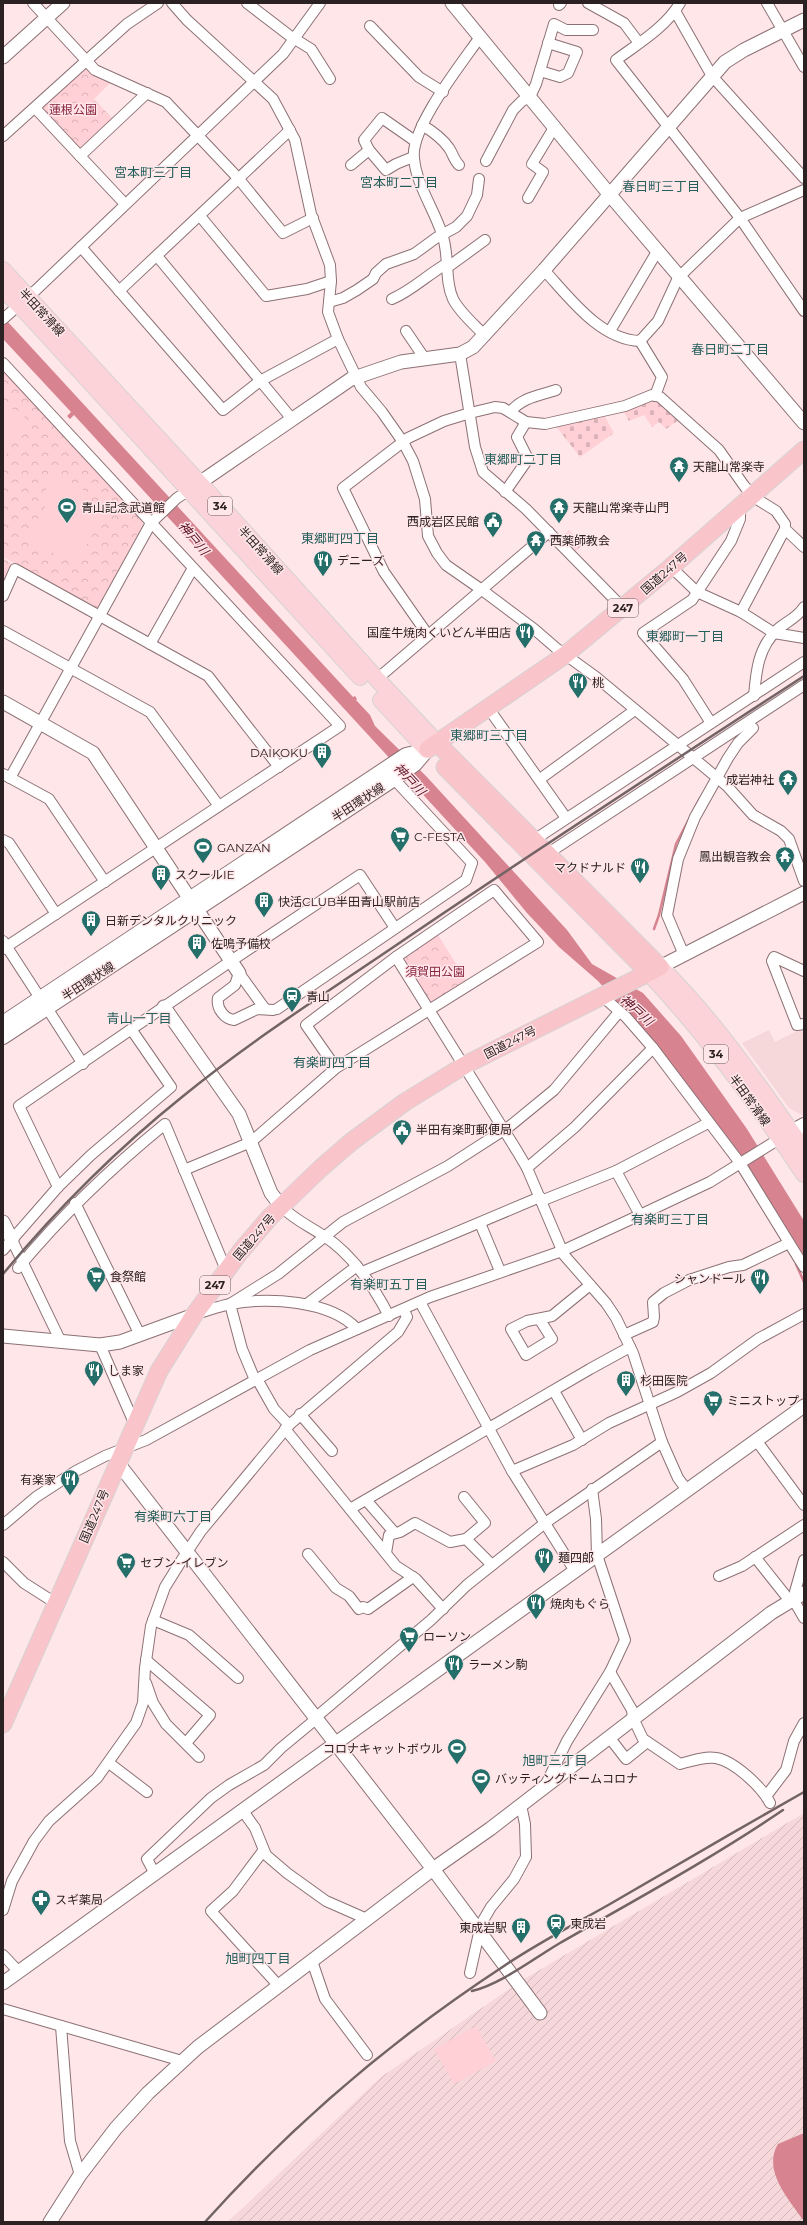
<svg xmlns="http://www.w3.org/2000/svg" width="807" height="2225" font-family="Montserrat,'Noto Sans JP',sans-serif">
<defs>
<pattern id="industrial-furrows" width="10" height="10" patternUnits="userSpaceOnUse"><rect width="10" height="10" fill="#f6d7da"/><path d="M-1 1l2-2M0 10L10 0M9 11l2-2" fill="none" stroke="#d3b8bb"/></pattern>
<pattern id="cemetery-stones" width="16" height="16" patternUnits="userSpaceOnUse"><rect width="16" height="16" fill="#ffd0d6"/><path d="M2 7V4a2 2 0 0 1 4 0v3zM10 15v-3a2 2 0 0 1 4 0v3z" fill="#dbb2b7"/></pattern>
<pattern id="park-crowns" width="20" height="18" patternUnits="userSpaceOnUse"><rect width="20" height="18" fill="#ffd0d6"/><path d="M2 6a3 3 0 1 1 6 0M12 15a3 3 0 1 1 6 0" fill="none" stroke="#dbb2b7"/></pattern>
</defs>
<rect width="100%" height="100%" fill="#ffe6e9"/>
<polygon fill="#f6d7da" points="801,1029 804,1035 804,1116 789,1108 742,1043 769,1030 775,1042"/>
<polygon fill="url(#industrial-furrows)" points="804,1813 804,2222 228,2222 381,2077 521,1981"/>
<g fill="url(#cemetery-stones)">
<polygon points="653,401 659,402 679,420 666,429 659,422 652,427 644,415 629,421 624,412"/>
<polygon points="605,417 614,433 580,457 555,425"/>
<polygon points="569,530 582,545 575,552 562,537"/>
</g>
<g fill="url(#park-crowns)">
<polygon points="84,68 111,82 94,99 113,119 81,148 78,147 43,109 43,106"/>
<polygon points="3,370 142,521 143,525 98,607 95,608 3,557"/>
<polygon points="3,558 12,564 3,585"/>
<polygon points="436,932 467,981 434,1002 429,1001 404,960 404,956"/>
</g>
<g fill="#ffd0d6">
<polygon points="3,402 27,419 3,460"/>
<polygon points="55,473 83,489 85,497 107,510 75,565 27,538 46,505 39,501 47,488 39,483 44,475 51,479"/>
<polygon points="476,2026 496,2061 454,2084 434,2049"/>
</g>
<g fill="#d78390">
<polygon points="7,321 353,697 355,696 357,699 356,700 370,715 375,726 426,776 567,930 592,964 643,993 681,1036 747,1129 804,1221 804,1258 740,1155 671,1063 598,981 559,947 527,913 485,862 74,415 70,419 67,416 71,412 3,339 3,324"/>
<path d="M804 2133V2221C789 2200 762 2170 778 2144Z"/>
</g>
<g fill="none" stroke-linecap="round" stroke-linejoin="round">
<g stroke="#d78390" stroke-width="2.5">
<polyline points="654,929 659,915 676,844 700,798"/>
<polyline points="796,1264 804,1282"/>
</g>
<defs>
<g id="minor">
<polyline points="33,3 95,70 166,102 238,178 283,233 313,218"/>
<polyline points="172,3 187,20 273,99 295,140 311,214 330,265 331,281 328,312 338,339 361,387 382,412 403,442 413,461 425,499 428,536 437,553 446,565 482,590 534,629 556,648 596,677 727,786 753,815 781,831 789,839 804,881"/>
<polyline points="247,3 290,36 311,49 330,79"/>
<polyline points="588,3 624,23 639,43"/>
<path d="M680 3C666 27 639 43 616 60L740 218 804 311"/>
<polyline points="767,3 804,67"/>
<polyline points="559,5 561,3"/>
<polyline points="675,11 712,76 804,178"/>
<polyline points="370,26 419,77 443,92"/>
<path d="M480 37C462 63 410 128 414 158 416 184 434 209 442 234 450 255 444 280 453 299 460 313 475 325 485 336"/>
<polyline points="540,71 560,77 568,73 577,52 548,43"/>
<polyline points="35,108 125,204"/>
<path d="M422 125C432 131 442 138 449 148 453 154 454 160 459 165"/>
<polyline points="3,136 127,24 158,3"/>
<polyline points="80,156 147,93"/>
<polyline points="413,157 396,164 386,170 369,150 364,140 382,118 415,141"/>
<polyline points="486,161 513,110 522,101 530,97 536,84 554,24 566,30 593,30"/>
<polyline points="351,165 369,150"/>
<polyline points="528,198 543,172 532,164 555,126"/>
<polyline points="200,216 266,296 307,289 331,281"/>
<polyline points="81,247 223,410 260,381 338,339"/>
<polyline points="157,256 292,419"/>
<polyline points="448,267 485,240"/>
<path d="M544 270C569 297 600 340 640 341L658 321 678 278 740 218 804 190"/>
<polyline points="119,291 290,130"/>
<path d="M392 299C413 290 428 274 448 263"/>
<polyline points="329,302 343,298 357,290 373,279 376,273 386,264 414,254 436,238 456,227 467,216 477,195 479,179"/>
<polyline points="3,319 36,290 283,54 320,3"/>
<polyline points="406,331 425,359"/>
<polyline points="610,331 658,250"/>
<polyline points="640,341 662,377 655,396"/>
<polyline points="460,354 475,447 483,472 526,509 623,608"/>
<polyline points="3,363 340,726 3,949"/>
<path d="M510 412C523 397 538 396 556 390"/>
<polyline points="505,492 528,459 517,437 526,422"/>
<polyline points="671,567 697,592 741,612 774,633 804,638"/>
<polyline points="3,596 15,569 208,676 279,767"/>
<polyline points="741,612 785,529"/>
<polyline points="3,631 150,712 219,806"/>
<polyline points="428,635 384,572 343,488 408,438 444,421 470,413 495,407 503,408 526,422 545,424 625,406 652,395 660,397 719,450 745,487 760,501 776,511 785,524 785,529 804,547"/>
<polyline points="150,644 193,568"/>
<polyline points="377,679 549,532"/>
<path d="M754 696C756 672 758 647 778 629 786 622 798 617 804 607"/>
<polyline points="489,709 566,818"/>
<polyline points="711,723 683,679 643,633 692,600 731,541 740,519 740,506"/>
<polyline points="3,774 49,799 105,882"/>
<polyline points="10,778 151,523 177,498 188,491"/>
<polyline points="540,779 635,710"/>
<polyline points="3,840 9,843 56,914"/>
<polyline points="534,840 804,662"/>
<polyline points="547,854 804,685"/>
<polyline points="3,941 40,998"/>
<polyline points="684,955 667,915 678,859 695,817 728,758 738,743 753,728"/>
<polyline points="396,957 517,1151 527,1168 564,1255 606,1303 616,1318 633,1353 662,1442 678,1478 687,1490"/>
<polyline points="804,971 774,957 772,961 797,1025 804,1024"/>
<path d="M239 973 235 985 218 998C216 1009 225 1019 234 1020L257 1009 273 1010 277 1009 466 880 472 863 394 779"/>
<polyline points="239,973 265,1009"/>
<polyline points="602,996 626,1017 653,1048 740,1163 804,1267"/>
<polyline points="47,1008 83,1064"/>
<polyline points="527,1168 575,1127 653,1048"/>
<polyline points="184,1170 251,1142 336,1068 538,942 494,890 396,957 306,1025 336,1068"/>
<polyline points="616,1171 640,1215"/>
<polyline points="58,1187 19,1106 231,961 360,875 395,928"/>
<polyline points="541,1201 616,1171 708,1123"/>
<polyline points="75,1203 140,1335"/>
<path d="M281 1206C293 1219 309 1226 324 1236 353 1255 373 1285 389 1316"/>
<polyline points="480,1223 500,1271"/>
<polyline points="12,1240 60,1340"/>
<polyline points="3,1250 58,1187 91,1155 171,1087 131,1029"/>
<path d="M18 1268C62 1215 111 1168 165 1124L226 1270"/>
<polyline points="362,1272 540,1197"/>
<polyline points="420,1302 512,1471 575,1571"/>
<polyline points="307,1304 357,1266"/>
<path d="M195 1314C207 1311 219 1306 231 1304 268 1297 330 1300 357 1329"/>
<polyline points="540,1320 552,1339 526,1355 511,1329 527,1321 552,1316 590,1285"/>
<polyline points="624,1335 653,1322 654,1317 653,1302 664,1293 689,1280 729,1267 743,1265 789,1243"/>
<polyline points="100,1345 135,1425"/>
<polyline points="257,1379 274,1409 289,1425"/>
<polyline points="255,1380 242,1349 230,1304 278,1274 343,1222 448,1166 510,1126 554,1090 619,1012"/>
<polyline points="554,1391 582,1440"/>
<polyline points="300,1414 332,1451"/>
<polyline points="285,1429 396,1566 416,1579 443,1609"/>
<polyline points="756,1440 804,1505"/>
<polyline points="512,1471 573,1445 609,1423 677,1392 711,1373 758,1339 804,1314"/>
<polyline points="464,1497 485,1523 466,1539"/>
<polyline points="366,1500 394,1532"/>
<polyline points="350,1509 590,1369 630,1347"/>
<polyline points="3,1525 36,1497 76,1471 105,1456 146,1440 310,1350 430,1297 562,1251 640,1215 710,1182 779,1139"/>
<polyline points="386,1553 389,1535 400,1532 415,1523 450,1542 466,1539 492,1565"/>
<polyline points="308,1554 336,1588 349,1596 359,1609 363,1607 368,1609 413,1577"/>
<polyline points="755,1557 790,1601"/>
<polyline points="804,1560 793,1599 804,1618"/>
<polyline points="3,1562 24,1583 57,1604"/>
<polyline points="719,1576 742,1566 804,1525"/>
<polyline points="153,1620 189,1635 238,1678"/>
<polyline points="146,1660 210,1715 186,1743"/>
<path d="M610 1672 632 1710 633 1718 643 1739 680 1764C692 1761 704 1756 716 1758 734 1761 762 1787 770 1803"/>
<polyline points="146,1683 153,1703 166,1724 199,1757"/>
<polyline points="315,1718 431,1620 467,1585 545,1523 662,1442"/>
<polyline points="609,1737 626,1759 647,1742"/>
<polyline points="109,1763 147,1792"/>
<polyline points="545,1786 567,1741 610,1672 625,1640 597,1555 596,1519 592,1489"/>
<polyline points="767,1795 786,1770 794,1741 804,1723"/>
<polyline points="243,1811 255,1828 266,1855 287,1873 326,1901 367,1919"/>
<polyline points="263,1851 233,1891 211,1911 278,1985"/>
<polyline points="155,1874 147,1859 211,1798 229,1785 264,1765 281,1748 316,1719"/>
<polyline points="3,1910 12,1881 34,1841 49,1821 97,1778 136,1723 143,1703 145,1668 151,1626 165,1587 183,1558 201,1531 289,1425 398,1332 407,1317 404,1310"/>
<polyline points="3,1955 19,1972"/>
<polyline points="312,1961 325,1999 367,2055"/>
<polyline points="470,1973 481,1924 491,1907 514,1879 526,1857 525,1824 521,1805"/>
<polyline points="3,2009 182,2061"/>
<polyline points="61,2026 70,2141 80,2175"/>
</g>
<g id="tertiary">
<polyline points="452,3 610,195 804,423"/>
<polyline points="3,57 63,3"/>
<polyline points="192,488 351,379 401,362 460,354 473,347 544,270 725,62 744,50 804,20"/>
<polyline points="3,702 93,753 239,973"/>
<polyline points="660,967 804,893"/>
<polyline points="164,1007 239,1114 271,1193 281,1206"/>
<polyline points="3,1222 12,1240"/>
<polyline points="3,1336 100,1345 120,1342 194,1315"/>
<polyline points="118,1463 433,1869 540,2013"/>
<polyline points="3,1983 804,1406"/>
<polyline points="50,2222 80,2175 116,2128 148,2093 198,2047 433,1869 490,1829 771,1613 804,1593"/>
</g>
<g id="secondary">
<polyline points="3,1023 406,755 427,750"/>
<polyline points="3,1037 394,779 415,764 427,750"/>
<polyline points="781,1138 804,1125"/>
</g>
<g id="primary">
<polyline points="3,270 239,526 377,679 437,743"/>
<polyline points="3,289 27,313 360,677"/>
<polyline points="381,700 427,750"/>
<path d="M660 967C715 1021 760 1087 804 1150"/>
<path d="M648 972C704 1032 759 1106 804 1174"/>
</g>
<g id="trunk">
<polyline points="428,749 565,655 671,567 804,450"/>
<polyline points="445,767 648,972"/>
<polyline points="3,1724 159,1371 194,1315 240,1252 270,1217 321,1168 351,1142 405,1102 465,1065 660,967 437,743"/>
</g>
</defs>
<use href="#minor" stroke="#8c7174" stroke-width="12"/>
<use href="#tertiary" stroke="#8c7174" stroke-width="15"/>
<use href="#secondary" stroke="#8c7174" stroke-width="16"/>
<use href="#primary" stroke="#d5d3d3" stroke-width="18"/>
<use href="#trunk" stroke="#d5d3d3" stroke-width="19"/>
<use href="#minor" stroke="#fff" stroke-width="10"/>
<use href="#tertiary" stroke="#fff" stroke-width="13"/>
<use href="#secondary" stroke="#fff" stroke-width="14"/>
<use href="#primary" stroke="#fbd3d8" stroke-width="16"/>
<use href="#trunk" stroke="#fac4cb" stroke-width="17"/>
<g stroke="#726364" stroke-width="2.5">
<path d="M3 1274C57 1209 116 1150 182 1097 248 1043 321 996 392 948 528 855 666 766 804 676"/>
<path d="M472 1991C501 1984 533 1959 560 1943 635 1900 711 1859 783 1810"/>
<path d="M205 2222C293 2124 394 2038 504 1966 538 1943 575 1924 610 1904 675 1866 739 1829 804 1792"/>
</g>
</g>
<defs>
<symbol id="temple-pin" viewBox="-11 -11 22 30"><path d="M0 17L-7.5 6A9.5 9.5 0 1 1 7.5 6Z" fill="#256f6b" stroke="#ffe6e9"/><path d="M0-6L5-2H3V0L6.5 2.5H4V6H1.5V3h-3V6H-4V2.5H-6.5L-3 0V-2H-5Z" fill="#fff"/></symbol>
<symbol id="stadium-pin" viewBox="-11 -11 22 30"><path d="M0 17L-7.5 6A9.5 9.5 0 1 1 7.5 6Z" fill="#256f6b" stroke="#ffe6e9"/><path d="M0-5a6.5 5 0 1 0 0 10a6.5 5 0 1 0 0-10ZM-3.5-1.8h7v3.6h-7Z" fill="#fff"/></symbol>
<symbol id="civic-pin" viewBox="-11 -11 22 30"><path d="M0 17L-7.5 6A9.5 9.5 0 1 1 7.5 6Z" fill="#256f6b" stroke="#ffe6e9"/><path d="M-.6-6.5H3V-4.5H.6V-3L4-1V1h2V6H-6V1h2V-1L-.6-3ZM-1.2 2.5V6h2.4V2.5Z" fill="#fff"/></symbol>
<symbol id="restaurant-pin" viewBox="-11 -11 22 30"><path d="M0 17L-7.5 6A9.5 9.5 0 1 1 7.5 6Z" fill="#256f6b" stroke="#ffe6e9"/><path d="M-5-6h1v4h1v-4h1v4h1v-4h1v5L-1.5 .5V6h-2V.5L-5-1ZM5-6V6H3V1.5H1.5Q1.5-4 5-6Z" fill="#fff"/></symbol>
<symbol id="building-pin" viewBox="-11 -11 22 30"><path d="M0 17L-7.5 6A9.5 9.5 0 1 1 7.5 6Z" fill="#256f6b" stroke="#ffe6e9"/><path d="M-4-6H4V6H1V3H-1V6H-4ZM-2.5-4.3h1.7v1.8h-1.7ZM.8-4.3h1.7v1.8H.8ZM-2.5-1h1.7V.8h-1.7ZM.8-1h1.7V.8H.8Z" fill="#fff"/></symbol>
<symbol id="supermarket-pin" viewBox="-11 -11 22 30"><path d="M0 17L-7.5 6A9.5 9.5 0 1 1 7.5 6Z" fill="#256f6b" stroke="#ffe6e9"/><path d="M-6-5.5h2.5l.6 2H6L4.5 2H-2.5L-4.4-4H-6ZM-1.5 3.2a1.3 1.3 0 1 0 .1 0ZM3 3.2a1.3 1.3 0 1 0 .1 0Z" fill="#fff"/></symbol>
<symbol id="station-pin" viewBox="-11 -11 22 30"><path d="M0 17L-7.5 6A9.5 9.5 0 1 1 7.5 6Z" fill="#256f6b" stroke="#ffe6e9"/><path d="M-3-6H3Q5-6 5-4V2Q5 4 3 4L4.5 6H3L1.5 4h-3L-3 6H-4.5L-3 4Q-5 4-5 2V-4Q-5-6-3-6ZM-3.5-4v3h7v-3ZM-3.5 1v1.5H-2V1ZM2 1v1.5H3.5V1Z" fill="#fff"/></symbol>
<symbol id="pharmacy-pin" viewBox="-11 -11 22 30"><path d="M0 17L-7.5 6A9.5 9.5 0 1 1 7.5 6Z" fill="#256f6b" stroke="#ffe6e9"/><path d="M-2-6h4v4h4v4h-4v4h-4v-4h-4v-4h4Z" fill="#fff"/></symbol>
</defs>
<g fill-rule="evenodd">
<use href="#temple-pin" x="668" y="455" width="22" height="30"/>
<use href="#stadium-pin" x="56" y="496" width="22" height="30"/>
<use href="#temple-pin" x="548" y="496" width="22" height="30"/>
<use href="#civic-pin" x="482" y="510" width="22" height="30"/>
<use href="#temple-pin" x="525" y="529" width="22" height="30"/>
<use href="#restaurant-pin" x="312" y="549" width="22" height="30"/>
<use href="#restaurant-pin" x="514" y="621" width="22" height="30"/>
<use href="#restaurant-pin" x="567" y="671" width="22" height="30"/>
<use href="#building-pin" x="311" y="741" width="22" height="30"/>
<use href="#temple-pin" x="777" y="768" width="22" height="30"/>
<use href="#supermarket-pin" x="389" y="825" width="22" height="30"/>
<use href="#stadium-pin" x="192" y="836" width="22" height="30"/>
<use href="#temple-pin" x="774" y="845" width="22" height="30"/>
<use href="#restaurant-pin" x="629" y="856" width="22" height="30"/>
<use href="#building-pin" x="150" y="863" width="22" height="30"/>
<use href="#building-pin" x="253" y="890" width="22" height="30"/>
<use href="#building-pin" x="80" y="909" width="22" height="30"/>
<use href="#building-pin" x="186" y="932" width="22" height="30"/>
<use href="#station-pin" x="281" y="985" width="22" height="30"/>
<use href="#civic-pin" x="391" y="1118" width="22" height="30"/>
<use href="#supermarket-pin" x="85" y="1265" width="22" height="30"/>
<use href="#restaurant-pin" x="749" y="1267" width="22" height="30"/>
<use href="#restaurant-pin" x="83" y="1359" width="22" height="30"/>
<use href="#building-pin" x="615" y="1369" width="22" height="30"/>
<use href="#supermarket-pin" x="702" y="1389" width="22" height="30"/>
<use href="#restaurant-pin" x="59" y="1468" width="22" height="30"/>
<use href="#restaurant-pin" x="533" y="1546" width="22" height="30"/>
<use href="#supermarket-pin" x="115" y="1551" width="22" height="30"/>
<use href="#restaurant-pin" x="525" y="1592" width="22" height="30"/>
<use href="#supermarket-pin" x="398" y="1625" width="22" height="30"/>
<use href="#restaurant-pin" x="443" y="1653" width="22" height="30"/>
<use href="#stadium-pin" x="446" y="1737" width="22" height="30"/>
<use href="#stadium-pin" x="470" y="1767" width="22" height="30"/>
<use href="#pharmacy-pin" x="30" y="1888" width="22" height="30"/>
<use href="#station-pin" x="545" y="1912" width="22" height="30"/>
<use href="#building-pin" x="510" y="1916" width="22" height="30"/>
</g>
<g text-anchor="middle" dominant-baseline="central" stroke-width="3" stroke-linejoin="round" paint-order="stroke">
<g fill="#ffe6e9" stroke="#6b5c5e" stroke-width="1">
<rect x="208" y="497" width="24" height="18" rx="3"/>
<rect x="608" y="599" width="30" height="18" rx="3"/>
<rect x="704" y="1045" width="24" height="18" rx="3"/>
<rect x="200" y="1276" width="30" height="18" rx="3"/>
</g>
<g font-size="11" font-weight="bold" fill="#2b2122">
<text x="220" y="506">34</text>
<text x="623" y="608">247</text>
<text x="716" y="1054">34</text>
<text x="215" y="1285">247</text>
</g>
<g font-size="12" fill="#89263e" stroke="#ffe6e9">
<text x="73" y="109">蓮根公園</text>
<text x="435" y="971">須賀田公園</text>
</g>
<g font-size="12" fill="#2b2122" stroke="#ffe6e9">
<text transform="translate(42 312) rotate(47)">半田常滑線</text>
<text transform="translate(261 550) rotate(48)">半田常滑線</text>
<text transform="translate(664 573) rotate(-41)">国道247号</text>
<text transform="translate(358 802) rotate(-33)">半田環状線</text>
<text transform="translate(88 981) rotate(-33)">半田環状線</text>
<text transform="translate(510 1042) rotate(-27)">国道247号</text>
<text transform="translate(750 1100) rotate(54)">半田常滑線</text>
<text transform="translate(254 1237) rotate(-49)">国道247号</text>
<text transform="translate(94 1516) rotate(-67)">国道247号</text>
</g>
<g font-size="12" fill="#2b2122" stroke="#ffe6e9" text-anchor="start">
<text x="693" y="466">天龍山常楽寺</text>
<text x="81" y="507">青山記念武道館</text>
<text x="573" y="507">天龍山常楽寺山門</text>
<text x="479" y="521" text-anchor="end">西成岩区民館</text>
<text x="550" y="540">西薬師教会</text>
<text x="337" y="560">デニーズ</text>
<text x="511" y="632" text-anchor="end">国産牛焼肉くいどん半田店</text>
<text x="592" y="682">桃</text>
<text x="308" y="752" text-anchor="end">DAIKOKU</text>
<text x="774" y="779" text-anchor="end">成岩神社</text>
<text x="414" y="836">C-FESTA</text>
<text x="217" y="847">GANZAN</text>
<text x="771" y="856" text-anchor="end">鳳出観音教会</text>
<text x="626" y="867" text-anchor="end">マクドナルド</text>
<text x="175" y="874">スクールIE</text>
<text x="278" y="901">快活CLUB半田青山駅前店</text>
<text x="105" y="920">日新デンタルクリニック</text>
<text x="211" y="943">佐鳴予備校</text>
<text x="306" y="996">青山</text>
<text x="416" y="1129">半田有楽町郵便局</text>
<text x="110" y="1276">食祭館</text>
<text x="746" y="1278" text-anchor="end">シャンドール</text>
<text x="108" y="1370">しま家</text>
<text x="640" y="1380">杉田医院</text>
<text x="727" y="1400">ミニストップ</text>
<text x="56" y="1479" text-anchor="end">有楽家</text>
<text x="558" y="1557">麺四郎</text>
<text x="140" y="1562">セブン-イレブン</text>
<text x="550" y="1603">焼肉もぐら</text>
<text x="423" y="1636">ローソン</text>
<text x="468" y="1664">ラーメン駒</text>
<text x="443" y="1748" text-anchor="end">コロナキャットボウル</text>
<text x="495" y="1778">バッティングドームコロナ</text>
<text x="55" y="1899">スギ薬局</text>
<text x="570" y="1923">東成岩</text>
<text x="507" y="1927" text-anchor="end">東成岩駅</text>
</g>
<g font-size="13" fill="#255f5c" stroke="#ffe6e9">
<text x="153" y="172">宮本町三丁目</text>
<text x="399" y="182">宮本町二丁目</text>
<text x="661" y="186">春日町三丁目</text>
<text x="730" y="349">春日町二丁目</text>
<text x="523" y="459">東郷町二丁目</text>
<text x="340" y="538">東郷町四丁目</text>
<text x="685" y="636">東郷町一丁目</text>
<text x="489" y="735">東郷町三丁目</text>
<text x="139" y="1018">青山一丁目</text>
<text x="332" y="1062">有楽町四丁目</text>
<text x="670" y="1219">有楽町三丁目</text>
<text x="389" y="1284">有楽町五丁目</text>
<text x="173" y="1516">有楽町六丁目</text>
<text x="555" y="1760">旭町三丁目</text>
<text x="258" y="1958">旭町四丁目</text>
</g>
<g font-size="13" font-style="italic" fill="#5e1327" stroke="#ffe6e9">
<text transform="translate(194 538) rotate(50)">神戸川</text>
<text transform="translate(410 779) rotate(47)">神戸川</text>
<text transform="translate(637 1010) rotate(42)">神戸川</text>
</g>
</g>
<rect width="807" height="2225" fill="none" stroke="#2b2122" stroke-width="8"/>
</svg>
